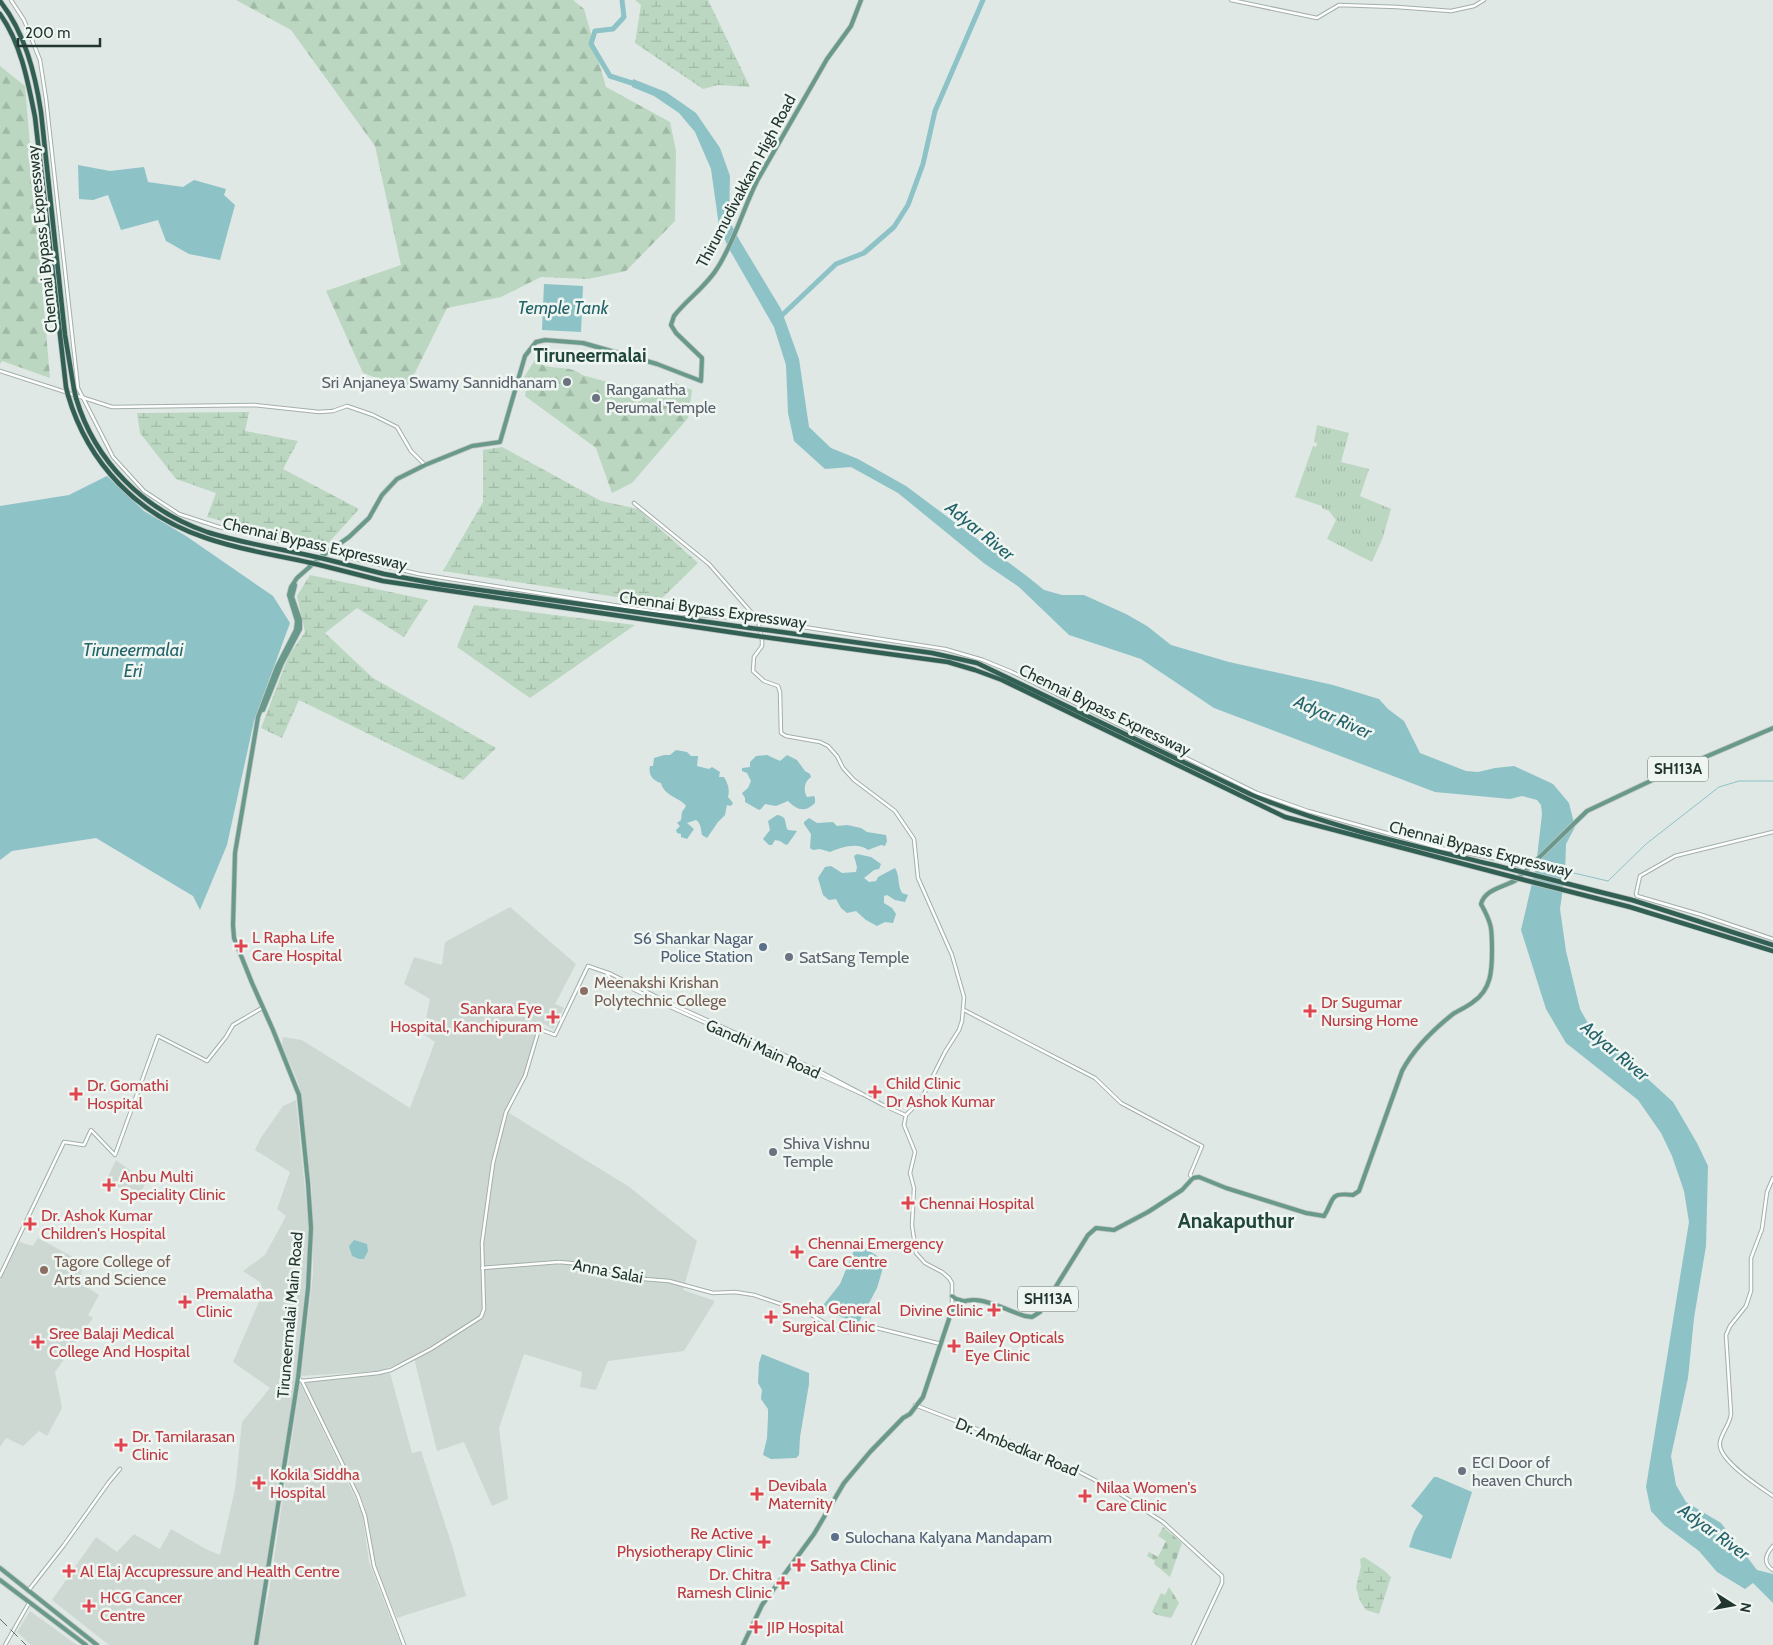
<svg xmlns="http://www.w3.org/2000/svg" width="1773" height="1645" font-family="Cabin,sans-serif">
<defs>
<pattern id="grass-tufts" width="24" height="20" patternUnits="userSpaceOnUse" patternTransform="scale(1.25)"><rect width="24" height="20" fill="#bbd7c1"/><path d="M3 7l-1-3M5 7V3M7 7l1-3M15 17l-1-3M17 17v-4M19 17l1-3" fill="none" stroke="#a0b9a6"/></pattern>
<pattern id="forest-firs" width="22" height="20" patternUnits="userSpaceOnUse" patternTransform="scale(1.25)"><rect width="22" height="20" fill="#bbd7c1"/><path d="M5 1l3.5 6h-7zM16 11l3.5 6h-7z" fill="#a0b9a6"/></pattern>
<pattern id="wetland-marsh" width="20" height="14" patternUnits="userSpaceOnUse" patternTransform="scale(1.25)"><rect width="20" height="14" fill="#bbd7c1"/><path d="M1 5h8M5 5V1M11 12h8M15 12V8" fill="none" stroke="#a0b9a6"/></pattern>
<pattern id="cemetery-stones" width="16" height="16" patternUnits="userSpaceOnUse" patternTransform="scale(1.25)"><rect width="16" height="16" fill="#bbd7c1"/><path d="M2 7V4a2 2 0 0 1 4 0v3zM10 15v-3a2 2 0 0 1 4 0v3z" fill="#a0b9a6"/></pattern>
</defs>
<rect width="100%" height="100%" fill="#dfe8e4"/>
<g fill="#ced8d3">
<polygon points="510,907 576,964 555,1004 564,1008 553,1029 544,1024 541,1030 509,1113 628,1186 697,1241 683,1290 715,1301 684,1351 608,1361 596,1390 580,1387 582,1372 524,1354 499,1428 508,1499 492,1506 464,1442 437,1451 414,1358 380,1371 301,1376 313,1274 312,1191 299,1085 282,1045 283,1037 302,1040 410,1108 435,1042 423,1034 430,999 404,984 414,957 442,965 445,942"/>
<polygon points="296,1100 309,1229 306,1278 296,1383 263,1593 253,1645 109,1645 52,1600 96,1537 117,1552 134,1534 160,1549 171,1529 206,1549 220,1555 235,1489 242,1422 270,1388 233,1362 261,1297 255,1293 261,1283 243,1271 265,1255 286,1216 277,1209 290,1172 255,1150 260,1139 283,1106"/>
<polygon points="116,1160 146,1182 139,1197 106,1181"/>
<polygon points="38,1238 84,1263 79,1282 99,1295 88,1315 93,1318 55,1372 62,1408 47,1436 39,1431 23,1446 6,1438 0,1447 0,1280 19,1242 33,1246"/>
<polygon points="390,1373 412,1453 421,1451 452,1545 466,1596 397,1618 375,1564 364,1505 305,1382"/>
<polygon points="300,1383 362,1512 369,1562 401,1645 258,1645 269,1592"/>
<polygon points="30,1611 77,1645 31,1645 17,1632"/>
</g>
<polygon fill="url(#grass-tufts)" points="1317,425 1349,433 1341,462 1369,469 1360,496 1391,509 1383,537 1372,562 1327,539 1336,520 1329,511 1322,508 1322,506 1295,497 1313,446 1316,447 1317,443 1314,442"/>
<g fill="url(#forest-firs)">
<polygon points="236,0 573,0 584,9 606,87 670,122 676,151 675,221 626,271 588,279 541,277 501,297 447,308 407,389 363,373 326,291 401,265 375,146 291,30"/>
<polygon points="0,66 25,86 50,378 2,361 0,364"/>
<path d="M535 360C549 373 569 363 582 375L659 396 671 381 692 390 688 418 632 483 612 493 596 448 525 396 528 380 524 377Z"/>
</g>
<g fill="url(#wetland-marsh)">
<polygon points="635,0 708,0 750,87 718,85 703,89 635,43 641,5"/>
<polygon points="249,412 245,431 298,441 283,469 359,509 324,548 207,517 216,493 176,479 140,433 137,413"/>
<polygon points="502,447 601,501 638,509 698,563 657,603 443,571 483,502 483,450"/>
<polygon points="310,575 428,600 404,637 357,608 325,633 373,678 496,748 463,780 299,700 282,738 261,728 289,655 305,632 297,596"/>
<polygon points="474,605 635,625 530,698 457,647"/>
<polygon points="1364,1557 1385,1571 1391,1577 1379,1614 1366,1610 1360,1601 1356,1587 1361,1566 1360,1559"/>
</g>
<g fill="url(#cemetery-stones)">
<polygon points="1163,1527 1182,1543 1170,1577 1154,1564 1155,1561 1147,1556 1149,1552 1158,1557 1166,1541 1158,1536"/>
<polygon points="1169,1587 1179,1603 1171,1618 1157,1615 1152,1612 1161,1593 1165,1595"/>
</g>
<g fill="#8dc2c7">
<polygon points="633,79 666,92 696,113 720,148 730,176 729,220 740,241 781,309 799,359 809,427 831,448 858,459 906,486 1028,577 1044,590 1062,595 1084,595 1126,614 1147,626 1171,645 1229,662 1333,685 1379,699 1388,709 1404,721 1420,753 1466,771 1478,772 1495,768 1514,766 1553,784 1569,803 1575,827 1566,844 1565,873 1560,909 1566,951 1580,1009 1589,1025 1673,1102 1697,1143 1708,1166 1706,1246 1694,1318 1688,1378 1671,1456 1676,1485 1686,1502 1721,1523 1757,1570 1773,1574 1773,1603 1753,1583 1745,1589 1717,1572 1699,1551 1664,1525 1651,1511 1646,1487 1689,1222 1684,1191 1672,1156 1661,1133 1638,1100 1566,1043 1546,1009 1521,930 1536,866 1542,814 1541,805 1537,800 1522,796 1510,799 1435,792 1214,708 1141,659 1069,635 1019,587 985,564 898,493 851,467 825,469 794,441 788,413 786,365 774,327 728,247 719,226 711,169 695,132 679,113 654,96 632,87"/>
<polygon points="78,165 110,171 144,167 148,182 183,187 194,180 226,189 224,195 235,205 220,260 189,254 166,241 158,220 121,230 108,195 93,200 79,199"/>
<polygon points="544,284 583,286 581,332 542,330"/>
<polygon points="107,476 144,511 186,536 273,596 290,623 254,721 227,845 200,910 193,896 96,838 12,851 0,860 0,506 69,495"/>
<path d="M676 750 687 752 691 756H698L697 766 709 769 712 767 720 772 719 777H724C728 784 730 789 728 797L733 803 731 806 727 805 725 815 718 822 707 838 702 835C701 830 701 823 696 820L687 823 694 829 687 839 681 837V834L677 833 676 830 680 826 677 823 681 820 682 812 686 806C681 798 664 796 661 783 653 781 648 775 650 766H653L654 758 664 755H670Z"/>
<path d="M767 755 780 761 787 755 797 760 805 771 810 774 811 777C804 782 803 790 807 797L814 796 815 798V803C805 813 797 810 788 801L776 806 765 804 761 809 759 810 745 802V798L742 793 748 788 751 781 747 773 742 771V768L750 767V762L756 756Z"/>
<path d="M777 815C788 816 784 824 788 830L797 831 788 844 786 845 780 841 775 840 772 845H769L763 839 770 830 768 821Z"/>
<path d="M809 818 817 823 833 822 837 826 847 825 861 828 867 832 886 835 887 841 885 846 881 845 868 850C858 842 841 847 830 852L820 849 813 850 810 848 811 834 804 824V822Z"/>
<path d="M857 854 871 857 881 864 879 869 874 870 864 878 869 882 876 881 878 877 895 868C900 876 897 884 902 893L908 895 905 902 895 900 887 895 884 896V903L892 908 896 914 893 923 885 922 877 926 866 920 856 911 847 913 841 908 836 899 829 900 823 895 818 878 825 867 831 866 842 873 856 872 857 867 854 856Z"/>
<polygon points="354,1240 367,1244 368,1251 364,1259 359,1259 352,1256 349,1246"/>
<polygon points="857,1243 885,1261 877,1288 858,1324 821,1308 840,1284"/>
<polygon points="762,1354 809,1373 809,1384 800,1437 799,1455 796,1458 771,1459 763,1455 767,1438 768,1417 768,1409 761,1399 762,1390 758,1383 759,1363"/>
<polygon points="1434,1477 1437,1477 1472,1492 1451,1559 1409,1547 1414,1532 1423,1516 1411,1506"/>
</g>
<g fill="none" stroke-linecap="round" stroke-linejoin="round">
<polyline stroke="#8dc2c7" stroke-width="1" points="1565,871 1608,881 1646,844 1719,787 1739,781 1773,781"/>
<g stroke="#8dc2c7" stroke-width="5">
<polyline points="622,0 624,17 613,29 595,31 591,44 610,76 638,85"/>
<polyline points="778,319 836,264 864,253 894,227 908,205 923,164 935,111 983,0"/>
</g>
<defs>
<g id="minor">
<polyline points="11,0 24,20 40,60 46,99 78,388 113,457 144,491 179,514 219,527 419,574 651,611 758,620 945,649 983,660 1012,672 1257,793 1308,811 1440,848 1508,861 1526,869"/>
<polyline points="1231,0 1317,18 1339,5 1397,7 1451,11 1474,6 1484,0"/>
<polyline points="0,371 112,407 253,405 319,412 333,411 347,406 373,415 397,427 411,451 425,465"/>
<polyline points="634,503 709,564 758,620 762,640 762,646 754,657 753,671 764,681 778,686 780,692 781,733 786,736 820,742 828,746 837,756 843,768 854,780 895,811 914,839 918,878 952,955 964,997 962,1021 959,1030 945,1052 921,1100 906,1115 904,1125 915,1152 910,1173 914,1188 912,1225 916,1253 925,1263 942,1272 949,1278 952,1283 952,1310"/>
<polyline points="1773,832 1675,856 1640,876 1636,894 1637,896 1702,915 1773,939"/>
<polyline points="607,974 610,978 664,1004 862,1094"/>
<polyline points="964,1010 1095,1078 1121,1103 1202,1146 1190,1175 1193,1178"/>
<path d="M1773 1178 1767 1192 1762 1229 1751 1258V1291L1746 1306 1730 1326 1726 1335 1731 1414C1730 1424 1722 1432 1720 1442 1716 1459 1760 1487 1773 1496"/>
<polyline points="482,1268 559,1262 592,1265 631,1278 669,1281 713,1293 735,1292 754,1295 810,1314 835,1329 843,1332 856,1332 877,1328 941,1344"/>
<polyline points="0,1276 64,1142 84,1145 91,1130 115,1155 158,1036 207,1061 226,1037 233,1025 262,1008"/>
<polyline points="298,1378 302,1381 378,1373 391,1370 431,1349 481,1317 484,1309 482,1243 493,1163 506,1112 525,1076 539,1029 555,1035 588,966 611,974 665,1001 819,1071 883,1105 905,1115"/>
<polyline points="302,1381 358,1496 365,1516 374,1566 404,1645"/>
<polyline points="915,1405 1056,1460 1114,1490 1163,1522 1222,1576 1222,1583 1193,1645"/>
<path d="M1773 1546C1766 1554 1762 1563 1773 1570"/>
<polyline points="28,1591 64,1545 109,1482 120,1469"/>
<polyline points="5,1645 29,1603"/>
</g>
<g id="major">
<polyline points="263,710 282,663 300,629 300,620 292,597 295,585"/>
<path d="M1324 1216C1335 1199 1328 1192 1353 1195L1359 1191 1402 1071C1413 1050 1434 1029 1453 1014 1459 1010 1467 1007 1473 1002 1491 990 1492 971 1492 951 1492 928 1492 924 1481 904 1485 889 1504 887 1516 880L1587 811 1661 776 1773 728"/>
<polyline points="952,1296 956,1299 963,1301"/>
<polyline points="0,1568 97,1645"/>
<polyline points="0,1580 86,1645"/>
<path d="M256 1645 298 1378 308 1288 311 1228 308 1183 299 1095 273 1030 252 983 234 938 233 925 235 853 258 717 277 667 296 630 297 621 289 595 291 587 297 578 322 556 349 537 369 518 382 495 397 479 425 465 472 446 500 442 525 356 536 342 545 340 583 343 657 364 701 381 702 358 676 333 671 325 674 316C687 299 707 286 718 267 735 240 743 209 757 181L827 59 851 26 861 0"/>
<path d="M743 1645 762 1605 814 1534 844 1483 870 1452 903 1418 910 1414 923 1397 952 1310C969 1287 1004 1310 1025 1316L1032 1317 1040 1312 1088 1235 1096 1228 1114 1230 1148 1212 1182 1190 1193 1178 1199 1177 1226 1188 1306 1213 1324 1216"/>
</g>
<g id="highway">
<path d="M0 1C25 33 35 73 41 112L65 335 74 389"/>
<path d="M0 14C21 43 28 82 35 117L66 387"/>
<path d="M68 395C88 464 139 516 206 538 240 550 276 555 311 563"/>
<path d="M76 398C95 462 144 510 207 532 241 543 281 549 316 557"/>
<polyline points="325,559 384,574 438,584 750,628"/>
<polyline points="320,565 383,581 750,635"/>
<path d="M767 630 932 653 977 663 1252 795C1336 830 1426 848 1514 870"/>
<polyline points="764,637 948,662 975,670 1002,680 1285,817 1513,877"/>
<polyline points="1596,891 1632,900 1773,945"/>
<polyline points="1595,898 1630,907 1773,951"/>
</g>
</defs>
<use href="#minor" stroke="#a3afaa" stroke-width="4.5"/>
<use href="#major" stroke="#bdc3c1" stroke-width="5.5"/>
<use href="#highway" stroke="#bdc3c1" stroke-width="6"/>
<use href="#minor" stroke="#fff" stroke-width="2.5"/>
<use href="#major" stroke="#69998a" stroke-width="4"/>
<use href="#highway" stroke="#325f53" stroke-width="4.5"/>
<polyline stroke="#5d726b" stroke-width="1" stroke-dasharray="10 5" stroke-linecap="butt" points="0,1619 26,1645"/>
<defs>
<g id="highway-bridge">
<polyline points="66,387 68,395"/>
<polyline points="74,389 76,398"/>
<polyline points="316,557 325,559"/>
<polyline points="311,563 320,565"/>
<polyline points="750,628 767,630"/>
<polyline points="750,635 764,637"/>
<polyline points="1514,870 1596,891"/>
<polyline points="1513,877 1595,898"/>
</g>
</defs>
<use href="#highway-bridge" stroke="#bdc3c1" stroke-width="6" stroke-linecap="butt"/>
<use href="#highway-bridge" stroke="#325f53" stroke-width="4.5"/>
</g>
<g fill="#6b7280" stroke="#eff6f2" stroke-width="2">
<circle cx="567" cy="382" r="5"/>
<circle cx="596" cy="398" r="5"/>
<circle cx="789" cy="957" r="5"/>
<circle cx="773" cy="1152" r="5"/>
<circle cx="1462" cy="1471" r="5"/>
</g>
<g fill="#e0444e" stroke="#eff6f2" stroke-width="2">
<path d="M238.5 938.5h5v5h5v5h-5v5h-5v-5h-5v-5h5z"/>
<path d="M1307.5 1003.5h5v5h5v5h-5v5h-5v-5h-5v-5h5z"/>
<path d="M550.5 1009.5h5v5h5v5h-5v5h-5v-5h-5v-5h5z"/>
<path d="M872.5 1084.5h5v5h5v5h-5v5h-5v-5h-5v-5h5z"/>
<path d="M73.5 1086.5h5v5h5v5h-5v5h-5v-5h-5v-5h5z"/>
<path d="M106.5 1177.5h5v5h5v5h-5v5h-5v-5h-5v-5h5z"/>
<path d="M905.5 1195.5h5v5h5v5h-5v5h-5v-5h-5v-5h5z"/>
<path d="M27.5 1216.5h5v5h5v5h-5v5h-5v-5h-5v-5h5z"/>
<path d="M794.5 1244.5h5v5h5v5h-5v5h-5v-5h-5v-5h5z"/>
<path d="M182.5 1294.5h5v5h5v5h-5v5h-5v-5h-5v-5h5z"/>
<path d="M991.5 1302.5h5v5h5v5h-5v5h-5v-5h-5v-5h5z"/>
<path d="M768.5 1309.5h5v5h5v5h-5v5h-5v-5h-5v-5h5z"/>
<path d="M35.5 1334.5h5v5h5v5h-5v5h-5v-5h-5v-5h5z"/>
<path d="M951.5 1338.5h5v5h5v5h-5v5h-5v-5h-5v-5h5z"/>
<path d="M118.5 1437.5h5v5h5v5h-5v5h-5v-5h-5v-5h5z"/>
<path d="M256.5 1475.5h5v5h5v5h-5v5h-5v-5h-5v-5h5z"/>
<path d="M754.5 1486.5h5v5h5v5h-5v5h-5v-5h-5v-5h5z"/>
<path d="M1082.5 1488.5h5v5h5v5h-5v5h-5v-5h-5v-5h5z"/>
<path d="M761.5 1534.5h5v5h5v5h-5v5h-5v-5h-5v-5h5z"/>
<path d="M796.5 1557.5h5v5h5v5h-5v5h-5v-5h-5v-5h5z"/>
<path d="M66.5 1563.5h5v5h5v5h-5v5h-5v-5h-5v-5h5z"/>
<path d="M780.5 1575.5h5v5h5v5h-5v5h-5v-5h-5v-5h5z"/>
<path d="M86.5 1598.5h5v5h5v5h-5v5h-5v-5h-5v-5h5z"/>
<path d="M753.5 1619.5h5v5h5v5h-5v5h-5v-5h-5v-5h5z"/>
</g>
<g fill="#5c6f8a" stroke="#eff6f2" stroke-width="2">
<circle cx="763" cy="947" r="5"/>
<circle cx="835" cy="1537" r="5"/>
</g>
<g fill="#8d6e63" stroke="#eff6f2" stroke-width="2">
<circle cx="584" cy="991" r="5"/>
<circle cx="44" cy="1270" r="5"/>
</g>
<g text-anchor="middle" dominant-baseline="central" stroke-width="5" stroke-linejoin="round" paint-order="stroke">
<g fill="#eff6f2" stroke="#60706a" stroke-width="1">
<rect x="1648" y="756.5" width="60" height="25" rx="4"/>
<rect x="1018" y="1286.5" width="60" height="25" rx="4"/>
</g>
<g font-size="15" font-weight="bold" fill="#223630">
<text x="1678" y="769">SH113A</text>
<text x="1048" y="1299">SH113A</text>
</g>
<g font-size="16" fill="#223630" stroke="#eff6f2">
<text transform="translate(746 181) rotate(-62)">Thirumudivakkam High Road</text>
<text transform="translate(42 239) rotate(-96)">Chennai Bypass Expressway</text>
<text transform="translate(315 544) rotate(13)">Chennai Bypass Expressway</text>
<text transform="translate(713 610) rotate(8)">Chennai Bypass Expressway</text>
<text transform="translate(1105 710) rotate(26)">Chennai Bypass Expressway</text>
<text transform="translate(1481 849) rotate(14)">Chennai Bypass Expressway</text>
<text transform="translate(763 1049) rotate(24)">Gandhi Main Road</text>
<text transform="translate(608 1271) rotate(11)">Anna Salai</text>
<text transform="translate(290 1315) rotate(-85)">Tiruneermalai Main Road</text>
<text transform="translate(1017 1447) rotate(22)">Dr. Ambedkar Road</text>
</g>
<g font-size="16" fill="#5b616d" stroke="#eff6f2" text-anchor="start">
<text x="557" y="382" text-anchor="end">Sri Anjaneya Swamy Sannidhanam</text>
<text x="606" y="389">Ranganatha<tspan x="606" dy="18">Perumal Temple</tspan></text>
<text x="799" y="957">SatSang Temple</text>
<text x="783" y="1143">Shiva Vishnu<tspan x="783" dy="18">Temple</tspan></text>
<text x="1472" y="1462">ECI Door of<tspan x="1472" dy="18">heaven Church</tspan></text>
</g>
<g font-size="16" fill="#be3a42" stroke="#eff6f2" text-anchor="start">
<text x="252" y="937">L Rapha Life<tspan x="252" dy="18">Care Hospital</tspan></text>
<text x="1321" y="1002">Dr Sugumar<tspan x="1321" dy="18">Nursing Home</tspan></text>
<text x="542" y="1008" text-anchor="end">Sankara Eye<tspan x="542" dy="18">Hospital, Kanchipuram</tspan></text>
<text x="886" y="1083">Child Clinic<tspan x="886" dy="18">Dr Ashok Kumar</tspan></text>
<text x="87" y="1085">Dr. Gomathi<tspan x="87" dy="18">Hospital</tspan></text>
<text x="120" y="1176">Anbu Multi<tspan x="120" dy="18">Speciality Clinic</tspan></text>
<text x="919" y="1203">Chennai Hospital</text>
<text x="41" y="1215">Dr. Ashok Kumar<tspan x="41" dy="18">Children's Hospital</tspan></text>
<text x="808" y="1243">Chennai Emergency<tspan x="808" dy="18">Care Centre</tspan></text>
<text x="196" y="1293">Premalatha<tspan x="196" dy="18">Clinic</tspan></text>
<text x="782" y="1308">Sneha General<tspan x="782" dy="18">Surgical Clinic</tspan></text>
<text x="983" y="1310" text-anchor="end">Divine Clinic</text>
<text x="49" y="1333">Sree Balaji Medical<tspan x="49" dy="18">College And Hospital</tspan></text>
<text x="965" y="1337">Bailey Opticals<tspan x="965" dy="18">Eye Clinic</tspan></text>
<text x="132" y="1436">Dr. Tamilarasan<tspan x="132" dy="18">Clinic</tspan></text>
<text x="270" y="1474">Kokila Siddha<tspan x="270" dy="18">Hospital</tspan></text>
<text x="768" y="1485">Devibala<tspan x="768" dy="18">Maternity</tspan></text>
<text x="1096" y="1487">Nilaa Women's<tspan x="1096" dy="18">Care Clinic</tspan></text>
<text x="753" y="1533" text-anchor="end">Re Active<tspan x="753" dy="18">Physiotherapy Clinic</tspan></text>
<text x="810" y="1565">Sathya Clinic</text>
<text x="80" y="1571">Al Elaj Accupressure and Health Centre</text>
<text x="772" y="1574" text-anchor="end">Dr. Chitra<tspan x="772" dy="18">Ramesh Clinic</tspan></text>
<text x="100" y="1597">HCG Cancer<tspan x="100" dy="18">Centre</tspan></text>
<text x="767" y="1627">JIP Hospital</text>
</g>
<g font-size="16" fill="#4e5e75" stroke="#eff6f2" text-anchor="end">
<text x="753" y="938">S6 Shankar Nagar<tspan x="753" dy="18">Police Station</tspan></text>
<text x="845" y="1537" text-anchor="start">Sulochana Kalyana Mandapam</text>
</g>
<g font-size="16" fill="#785e54" stroke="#eff6f2" text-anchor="start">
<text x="594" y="982">Meenakshi Krishan<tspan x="594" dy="18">Polytechnic College</tspan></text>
<text x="54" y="1261">Tagore College of<tspan x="54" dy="18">Arts and Science</tspan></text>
</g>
<g font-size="18" font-style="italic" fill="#24636a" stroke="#eff6f2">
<text x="563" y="308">Temple Tank</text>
<text transform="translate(980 531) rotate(39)">Adyar River</text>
<text x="133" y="650">Tiruneermalai<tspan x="133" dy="21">Eri</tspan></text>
<text transform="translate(1333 717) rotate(24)">Adyar River</text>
<text transform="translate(1615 1051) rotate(40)">Adyar River</text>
<text transform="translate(1714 1532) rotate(36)">Adyar River</text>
</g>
<g font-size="19" font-weight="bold" fill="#21463b" stroke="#eff6f2">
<text x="590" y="355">Tiruneermalai</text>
</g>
<g font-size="21" font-weight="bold" fill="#21463b" stroke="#eff6f2">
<text x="1236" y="1220">Anakaputhur</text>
</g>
</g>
<g transform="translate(1733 1605) rotate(101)" stroke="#eff6f2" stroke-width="4" paint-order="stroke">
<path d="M0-4L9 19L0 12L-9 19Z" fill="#223630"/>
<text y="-8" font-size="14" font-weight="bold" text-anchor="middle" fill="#223630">N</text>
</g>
<path d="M18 38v8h82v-8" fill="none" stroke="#223630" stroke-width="2.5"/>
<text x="25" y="38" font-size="15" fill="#223630" stroke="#eff6f2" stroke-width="4" paint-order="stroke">200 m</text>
</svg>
